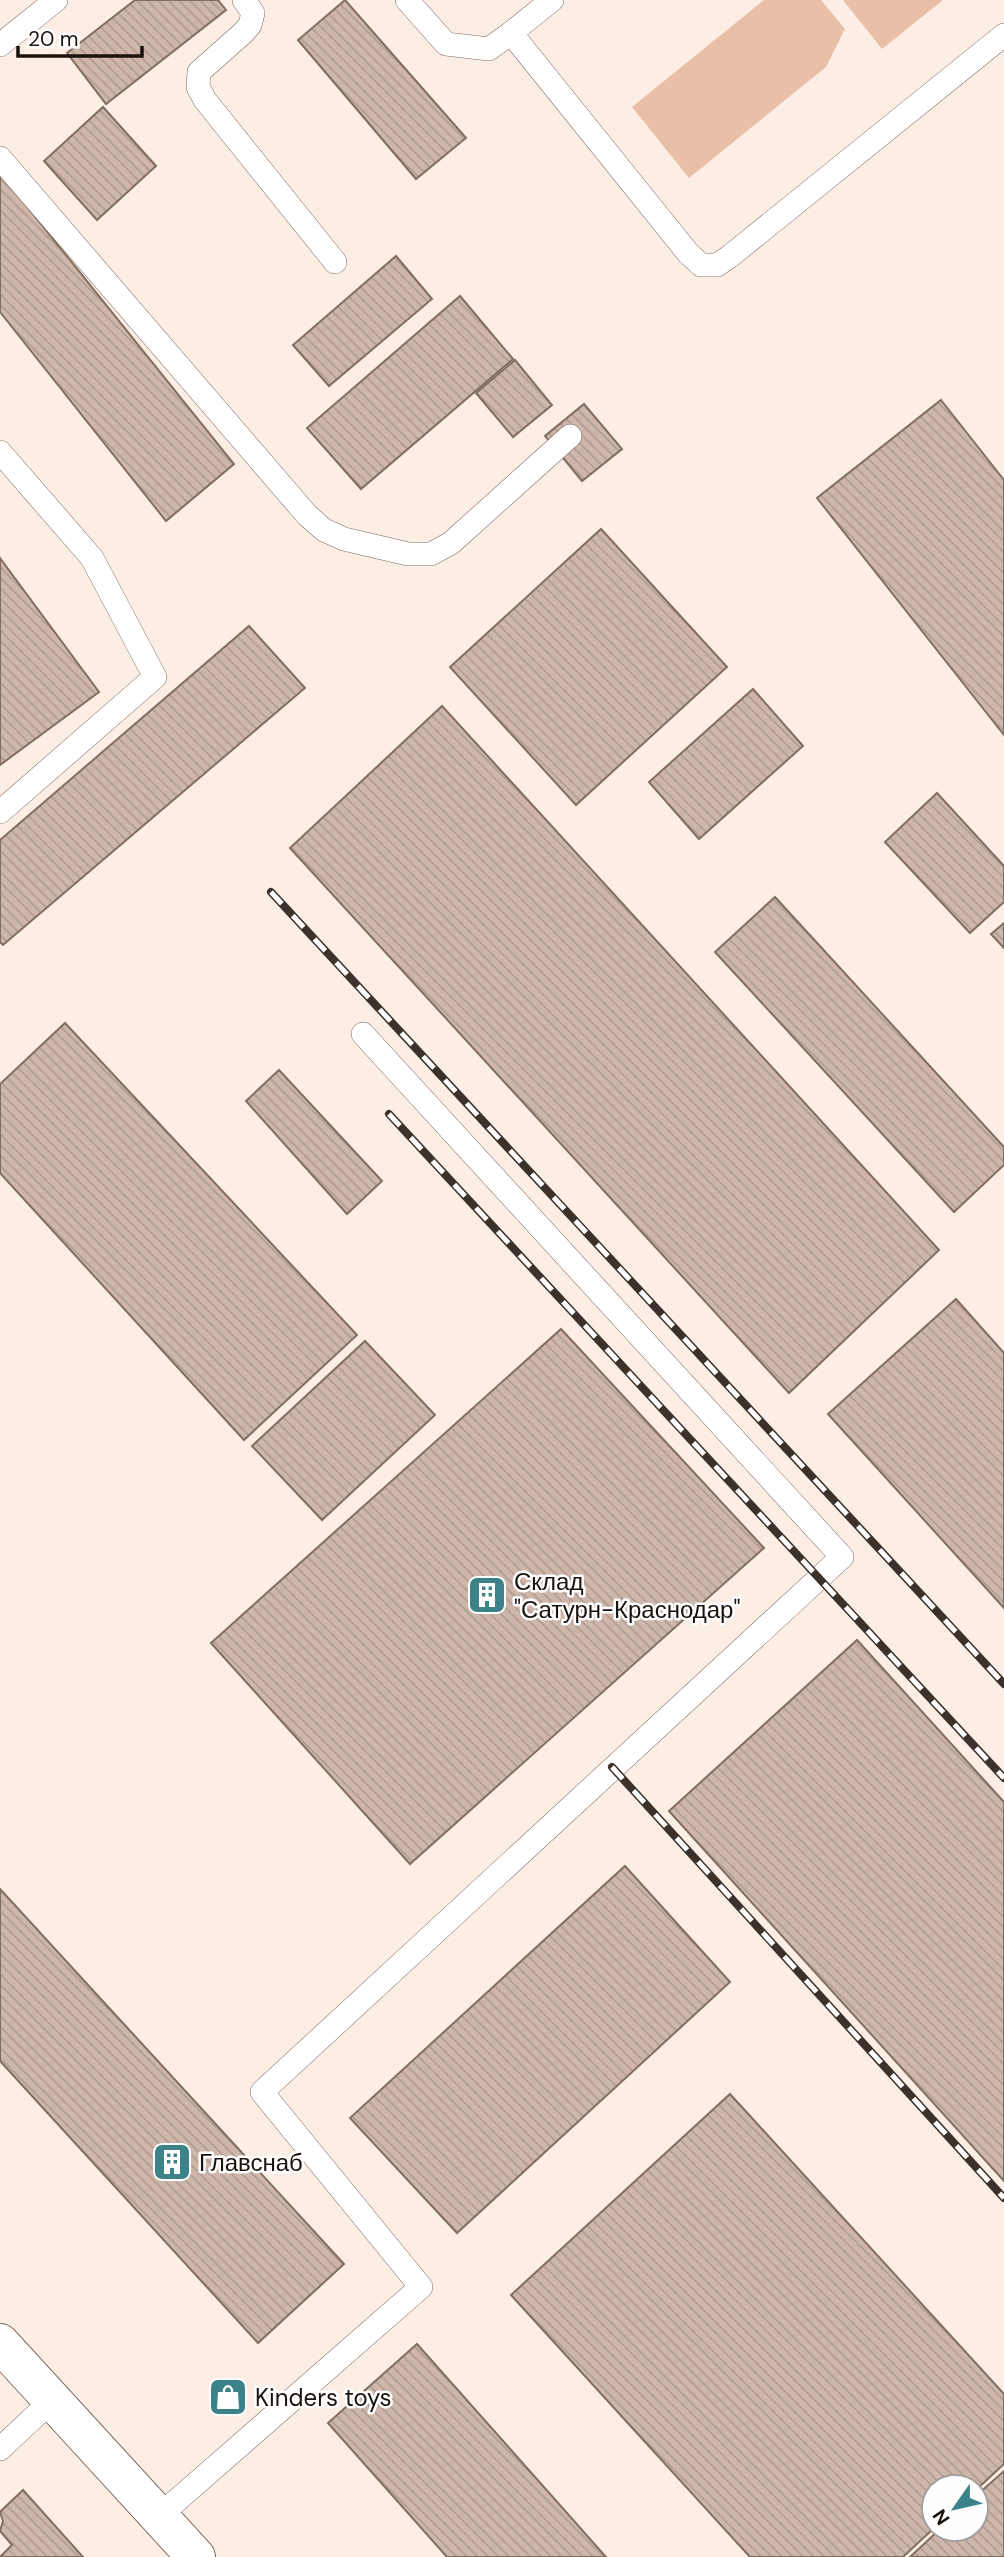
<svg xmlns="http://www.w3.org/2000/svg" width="1004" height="2557" font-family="'DM Sans',sans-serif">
<defs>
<pattern id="building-back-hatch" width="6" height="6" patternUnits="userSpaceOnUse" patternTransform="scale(1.75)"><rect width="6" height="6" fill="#ceb7aa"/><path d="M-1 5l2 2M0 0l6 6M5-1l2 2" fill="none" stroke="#b09c91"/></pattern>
</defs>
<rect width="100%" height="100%" fill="#fceee5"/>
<g fill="#e9c0a7">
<polygon points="764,0 821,0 845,29 826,67 689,178 632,107"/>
<polygon points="843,0 943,0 882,49"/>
</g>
<g fill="url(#building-back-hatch)" stroke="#826e61" stroke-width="2">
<polygon points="135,0 218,0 226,10 106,104 67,53"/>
<polygon points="345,0 466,138 416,179 298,40"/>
<polygon points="103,107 156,166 97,220 44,161"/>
<polygon points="0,173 234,464 166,521 0,312"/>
<polygon points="396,256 432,299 329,386 293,345"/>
<polygon points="460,296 513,359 361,489 307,428"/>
<polygon points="515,360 552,405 513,437 476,393"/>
<polygon points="941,400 1004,480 1004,735 817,498"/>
<polygon points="584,404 622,449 582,481 545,436"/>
<polygon points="601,529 727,667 576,805 450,667"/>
<polygon points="0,558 99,692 0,765"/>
<polygon points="249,626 305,688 3,945 0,942 0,840"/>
<polygon points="753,689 803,746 699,839 649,782"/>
<polygon points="442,706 939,1250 789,1393 290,848"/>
<polygon points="937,793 1004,866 1004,902 970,933 885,842"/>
<polygon points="775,897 1004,1147 1004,1165 954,1212 715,952"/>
<polygon points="1004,923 1004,948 991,934"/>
<polygon points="65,1023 357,1335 244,1440 0,1173 0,1084"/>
<polygon points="279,1070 382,1181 347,1214 246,1101"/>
<polygon points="956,1299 1004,1353 1004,1608 828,1414"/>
<polygon points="561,1329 764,1548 410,1864 211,1643"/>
<polygon points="365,1341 435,1415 322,1520 252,1446"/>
<polygon points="857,1640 1004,1802 1004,2181 669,1811"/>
<polygon points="625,1866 730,1982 457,2233 350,2118"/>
<polygon points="0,1889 344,2264 258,2343 0,2061"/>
<polygon points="730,2094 1004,2394 1004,2464 976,2490 976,2487 934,2487 934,2528 903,2557 750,2557 511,2295"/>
<polygon points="417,2344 606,2557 447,2557 328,2423"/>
<polygon points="1004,2471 1004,2557 910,2557 940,2529 976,2529 976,2496"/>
<polygon points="23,2490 83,2557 0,2557 12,2545 0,2531 3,2521 0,2512"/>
</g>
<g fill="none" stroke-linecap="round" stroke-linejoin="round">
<defs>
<g id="lane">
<polyline points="244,0 253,13 250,25 243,33 199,72 198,87 205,100 335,262"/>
<polyline points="407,0 446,44 489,49 511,33"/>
<polyline points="552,0 511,33 688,253 701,265 717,265 729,257 1004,35"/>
<polyline points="0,45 56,0"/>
<polyline points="0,158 307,515 324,530 344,539 408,554 431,554 451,543 570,436"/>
<polyline points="0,452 92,558 155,677 0,812"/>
<polyline points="0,2449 46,2406"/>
<polyline points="159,2516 421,2287 262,2092 842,1557 363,1034"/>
</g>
<polyline id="secondary" points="0,2343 196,2557"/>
</defs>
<use href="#lane" stroke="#7e6a5e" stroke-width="24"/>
<use href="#secondary" stroke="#7e6a5e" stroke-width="40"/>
<use href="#lane" stroke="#fff" stroke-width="23"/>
<use href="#secondary" stroke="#fff" stroke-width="38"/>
<defs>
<g id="rail">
<polyline points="271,892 1004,1684"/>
<polyline points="389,1114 1004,1778"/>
<polyline points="612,1767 1004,2198"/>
</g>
</defs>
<use href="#rail" stroke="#3b322c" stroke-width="8"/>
<use href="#rail" stroke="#fefefe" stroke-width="5" stroke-dasharray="16" stroke-linecap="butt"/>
</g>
<defs>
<symbol id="building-square" viewBox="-11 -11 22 22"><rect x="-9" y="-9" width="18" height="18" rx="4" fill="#3b8389" stroke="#fefefe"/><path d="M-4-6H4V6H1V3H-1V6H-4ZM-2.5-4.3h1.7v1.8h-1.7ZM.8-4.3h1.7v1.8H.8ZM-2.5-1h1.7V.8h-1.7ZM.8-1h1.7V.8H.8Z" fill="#fff"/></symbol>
<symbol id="shop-square" viewBox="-11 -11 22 22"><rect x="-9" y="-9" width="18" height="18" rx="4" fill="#3b8389" stroke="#fefefe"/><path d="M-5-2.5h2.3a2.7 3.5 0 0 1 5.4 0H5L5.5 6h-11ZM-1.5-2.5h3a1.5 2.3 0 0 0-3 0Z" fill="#fff"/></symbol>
</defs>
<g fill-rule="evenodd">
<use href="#building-square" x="465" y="1573" width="44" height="44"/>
<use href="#building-square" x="150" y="2140" width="44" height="44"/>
<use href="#shop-square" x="206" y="2375" width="44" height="44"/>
</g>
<g text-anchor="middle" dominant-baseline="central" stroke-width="5" stroke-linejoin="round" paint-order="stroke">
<g font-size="24" fill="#1a120d" stroke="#fefefe" text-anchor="start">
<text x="514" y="1581">Склад<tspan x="514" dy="28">"Сатурн-Краснодар"</tspan></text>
<text x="199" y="2162">Главснаб</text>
<text x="255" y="2397">Kinders toys</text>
</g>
</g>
<g transform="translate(955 2508) rotate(236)"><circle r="33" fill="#fefefe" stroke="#a3a09e" stroke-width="2"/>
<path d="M0-5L12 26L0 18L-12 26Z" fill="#3b8389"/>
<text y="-10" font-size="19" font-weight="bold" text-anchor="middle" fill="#1a120d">N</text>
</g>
<path d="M18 46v10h124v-10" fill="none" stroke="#1a120d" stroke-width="3.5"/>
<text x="28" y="46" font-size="21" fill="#1a120d" stroke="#fefefe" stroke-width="5" paint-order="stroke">20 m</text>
</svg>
